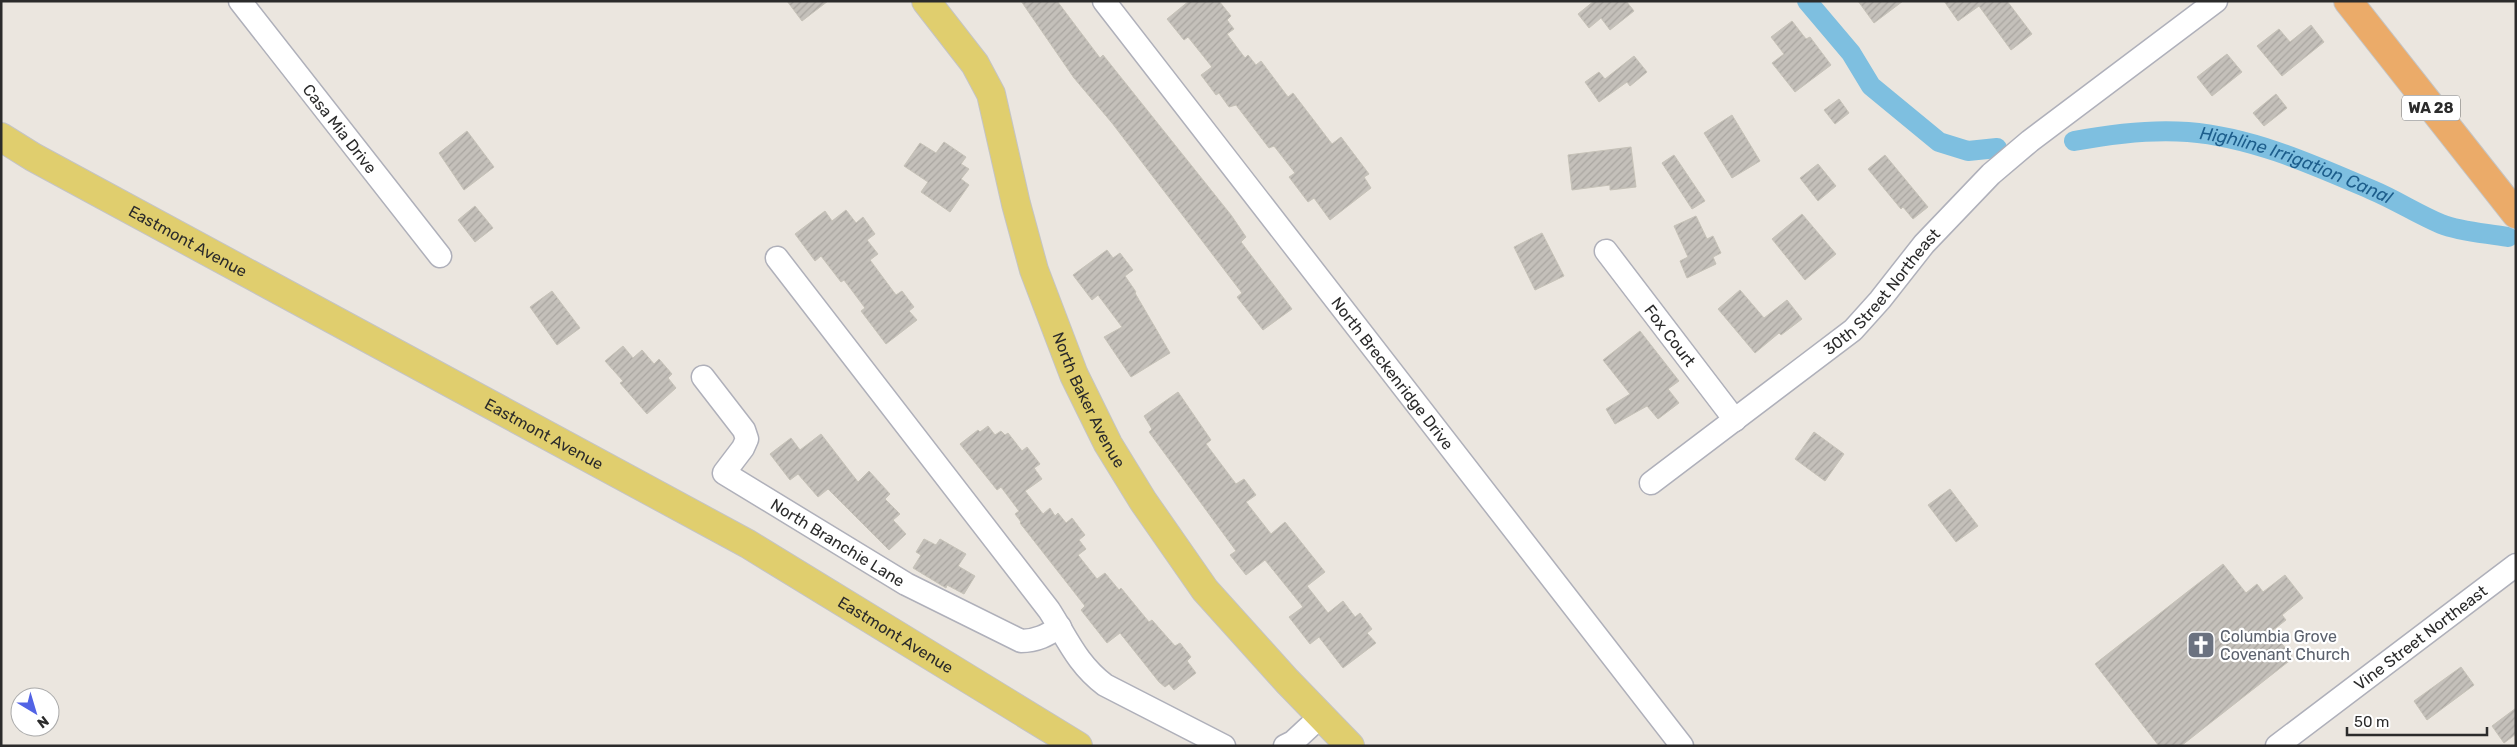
<svg xmlns="http://www.w3.org/2000/svg" width="2517" height="747" font-family="Rubik,sans-serif">
<defs>
<pattern id="building-hatch" width="6" height="6" patternUnits="userSpaceOnUse" patternTransform="scale(1.25)"><rect width="6" height="6" fill="#c4c0ba"/><path d="M-1 1l2-2M0 6l6-6M5 7l2-2" fill="none" stroke="#a9a5a0"/></pattern>
</defs>
<rect width="100%" height="100%" fill="#ebe6df"/>
<g fill="none" stroke-linecap="round" stroke-linejoin="round">
<g stroke="#7ebfe0" stroke-width="20">
<polyline points="1807,1 1851,53 1871,86 1939,142 1968,151 1997,148"/>
<path id="s1" d="M2074 141C2111 134 2150 129 2188 132 2252 137 2314 165 2372 190 2396 200 2417 214 2441 224 2461 232 2486 233 2508 237"/>
</g>
</g>
<g fill="url(#building-hatch)" stroke="#c6c2b8">
<polygon points="787,1 828,1 802,21"/>
<polygon points="1021,1 1057,1 1100,58 1103,55 1231,215 1246,237 1241,242 1292,309 1263,330 1237,297 1242,293 1112,123 1074,78"/>
<polygon points="1189,1 1219,1 1231,16 1227,20 1234,29 1227,34 1245,58 1248,55 1256,65 1261,61 1288,97 1293,93 1332,144 1341,137 1369,174 1364,177 1371,188 1330,220 1314,198 1308,202 1289,177 1295,173 1274,146 1269,148 1236,105 1229,107 1219,93 1216,95 1201,75 1212,67 1188,37 1184,40 1167,19"/>
<polygon points="1594,1 1626,1 1634,11 1610,30 1601,18 1589,28 1578,14"/>
<polygon points="1858,1 1903,1 1874,23"/>
<polygon points="1944,1 2007,1 2032,34 2011,50 1979,6 1958,21"/>
<polygon points="1792,21 1806,39 1810,37 1831,65 1795,92 1772,63 1784,54 1771,37"/>
<polygon points="2311,25 2324,42 2282,76 2257,46 2279,29 2290,42"/>
<polygon points="2227,54 2242,72 2212,96 2197,77"/>
<polygon points="1634,56 1647,72 1630,86 1627,82 1599,102 1585,82 1599,72 1605,79"/>
<polygon points="2276,94 2287,108 2264,126 2253,113"/>
<polygon points="1839,99 1849,113 1835,124 1824,110"/>
<polygon points="1732,115 1760,161 1732,178 1704,133"/>
<polygon points="467,131 494,167 464,190 439,153"/>
<polygon points="944,142 966,157 961,164 969,169 961,179 969,185 950,212 921,192 928,182 904,166 920,143 936,153"/>
<polygon points="1631,147 1636,187 1610,190 1610,185 1572,190 1568,155"/>
<polygon points="1674,155 1705,201 1692,209 1662,163"/>
<polygon points="1885,155 1928,207 1913,219 1903,207 1901,209 1868,169"/>
<polygon points="1818,164 1836,186 1818,201 1800,178"/>
<polygon points="475,206 493,228 475,242 458,220"/>
<polygon points="846,210 856,223 863,217 875,234 867,240 878,254 870,260 896,295 902,291 914,307 909,311 917,320 886,344 861,311 865,308 844,280 841,282 821,256 815,261 795,234 825,211 832,221"/>
<polygon points="1802,214 1836,254 1805,280 1772,239"/>
<polygon points="1696,216 1707,239 1713,236 1721,253 1713,257 1716,264 1687,278 1680,261 1688,257 1674,226"/>
<polygon points="1542,233 1564,276 1535,290 1514,247"/>
<polygon points="1107,250 1113,258 1120,253 1133,270 1125,276 1136,292 1135,293 1170,353 1131,377 1104,337 1122,327 1098,295 1092,300 1073,275"/>
<polygon points="1740,290 1764,318 1787,300 1802,319 1781,335 1779,333 1755,353 1718,309"/>
<polygon points="552,291 580,328 557,345 530,307"/>
<polygon points="1640,331 1679,381 1668,389 1679,403 1658,419 1647,406 1615,424 1606,409 1630,394 1603,360"/>
<polygon points="623,346 633,358 642,350 654,364 659,359 672,374 668,378 676,388 647,414 620,383 623,381 605,361"/>
<polygon points="1178,392 1211,440 1206,444 1236,484 1244,479 1256,495 1246,502 1271,534 1285,522 1325,572 1307,586 1328,613 1343,601 1355,617 1360,613 1372,629 1367,633 1376,643 1343,668 1319,637 1310,644 1289,617 1303,607 1265,560 1246,575 1230,555 1236,551 1149,432 1152,429 1144,416"/>
<polygon points="988,426 995,435 1001,431 1005,435 1008,433 1022,451 1027,447 1040,464 1034,468 1042,479 1025,491 1043,514 1050,508 1055,516 1058,513 1066,523 1072,518 1085,535 1079,540 1086,549 1078,555 1097,579 1105,573 1119,590 1121,588 1149,622 1152,620 1175,646 1180,643 1191,657 1187,661 1196,673 1174,690 1169,684 1165,687 1159,682 1120,633 1107,643 1081,610 1085,606 1020,523 1021,522 1015,514 1019,511 1001,487 997,490 960,444 978,430 980,432"/>
<polygon points="1814,432 1844,454 1825,481 1795,459"/>
<polygon points="821,434 858,482 869,471 890,494 885,499 900,514 893,520 906,534 889,550 828,489 818,497 798,474 790,480 770,454 791,438 800,450"/>
<polygon points="1950,489 1978,526 1956,542 1928,505"/>
<polygon points="924,539 936,545 940,539 966,554 958,566 975,576 964,594 947,585 946,588 913,568 921,555 916,552"/>
<polygon points="2223,564 2246,593 2257,584 2263,592 2285,575 2303,598 2282,615 2286,620 2272,631 2293,658 2181,746 2159,746 2095,664"/>
<polygon points="2461,667 2474,685 2427,720 2414,701"/>
<polygon points="2516,708 2516,734 2504,743 2492,726"/>
</g>
<g fill="none" stroke-linecap="round" stroke-linejoin="round">
<defs>
<g id="minor">
<path id="s2" d="M240 1 440 256"/>
<path id="s3" d="M1104 1 1682 746"/>
<path id="s4" d="M1606 251 1735 420"/>
<path d="M777 258 1049 610C1067 638 1077 664 1105 685L1224 746"/>
<path id="s5" d="M703 377 744 430 747 439 743 448 724 473 906 584 1021 641C1037 641 1047 635 1060 627"/>
<path id="s6" d="M1651 483 1853 330 1880 300 1924 244 1991 174 2030 141 2216 1"/>
<polyline points="1285,746 1293,742 1321,716"/>
<path id="s7" d="M2277 746 2516 565"/>
</g>
<g id="major">
<path id="s8" d="M926 1 975 64 991 94 1016 204 1034 270 1074 375 1108 444 1143 501 1205 590 1287 681 1350 746"/>
<path id="s9" d="M1 137 33 157 748 544 1078 746"/>
</g>
<polyline id="highway" points="2348,1 2516,214"/>
</defs>
<use href="#minor" stroke="#afb0ba" stroke-width="25"/>
<use href="#major" stroke="#c4c4c4" stroke-width="30"/>
<use href="#highway" stroke="#c4c4c4" stroke-width="30"/>
<use href="#minor" stroke="#fff" stroke-width="22"/>
<use href="#major" stroke="#e0ce6e" stroke-width="28"/>
<use href="#highway" stroke="#ebab69" stroke-width="28"/>
</g>
<defs>
<symbol id="church-square" viewBox="-11 -11 22 22"><rect x="-9" y="-9" width="18" height="18" rx="4" fill="#6b7280" stroke="#fff"/><path d="M-1.2-6h2.4v3.5h3.3v2.4h-3.3V6h-2.4V-.1h-3.3v-2.4h3.3Z" fill="#fff"/></symbol>
</defs>
<g fill-rule="evenodd">
<use href="#church-square" x="2185" y="629" width="32" height="32"/>
</g>
<g text-anchor="middle" dominant-baseline="central" stroke-width="4.5" stroke-linejoin="round" paint-order="stroke">
<rect fill="#fff" stroke="#6b6b6b" stroke-width="1" x="2402" y="95.5" width="58" height="25" rx="4"/>
<g font-size="15" font-weight="bold" fill="#2b2b2b">
<text x="2431" y="108">WA 28</text>
</g>
<g font-size="16" fill="#2b2b2b" stroke="#fff">
<text stroke="none"><textPath href="#s2" startOffset="162">Casa Mia Drive</textPath></text>
<text stroke="none"><textPath href="#s9" startOffset="214">Eastmont Avenue</textPath></text>
<text stroke="none"><textPath href="#s6" startOffset="301">30th Street Northeast</textPath></text>
<text stroke="none"><textPath href="#s4" startOffset="106">Fox Court</textPath></text>
<text stroke="none"><textPath href="#s3" startOffset="471">North Breckenridge Drive</textPath></text>
<text stroke="none"><textPath href="#s8" startOffset="436">North Baker Avenue</textPath></text>
<text stroke="none"><textPath href="#s9" startOffset="619">Eastmont Avenue</textPath></text>
<text stroke="none"><textPath href="#s5" startOffset="251">North Branchie Lane</textPath></text>
<text stroke="none"><textPath href="#s9" startOffset="1024">Eastmont Avenue</textPath></text>
<text stroke="none"><textPath href="#s7" startOffset="180">Vine Street Northeast</textPath></text>
</g>
<g font-size="16" fill="#5b616d" stroke="#fff" text-anchor="start">
<text x="2220" y="636">Columbia Grove<tspan x="2220" dy="18">Covenant Church</tspan></text>
</g>
<g font-size="18" font-style="italic" fill="#1d5e8c" stroke="#fff">
<text stroke="none"><textPath href="#s1" startOffset="228">Highline Irrigation Canal</textPath></text>
</g>
</g>
<rect width="2517" height="747" fill="none" stroke="#2b2b2b" stroke-width="5"/>
<g transform="translate(35 712) rotate(142)"><circle r="24" fill="#ffffff" stroke="#aaaaaa"/>
<path d="M0-4L9 19L0 12L-9 19Z" fill="#5263e5"/>
<text y="-8" font-size="14" font-weight="bold" text-anchor="middle" fill="#2b2b2b">N</text>
</g>
<path d="M2347 727v8h140v-8" fill="none" stroke="#2b2b2b" stroke-width="2.5"/>
<text x="2354" y="727" font-size="15" fill="#2b2b2b" stroke="#ffffff" stroke-width="4" paint-order="stroke">50 m</text>
</svg>
